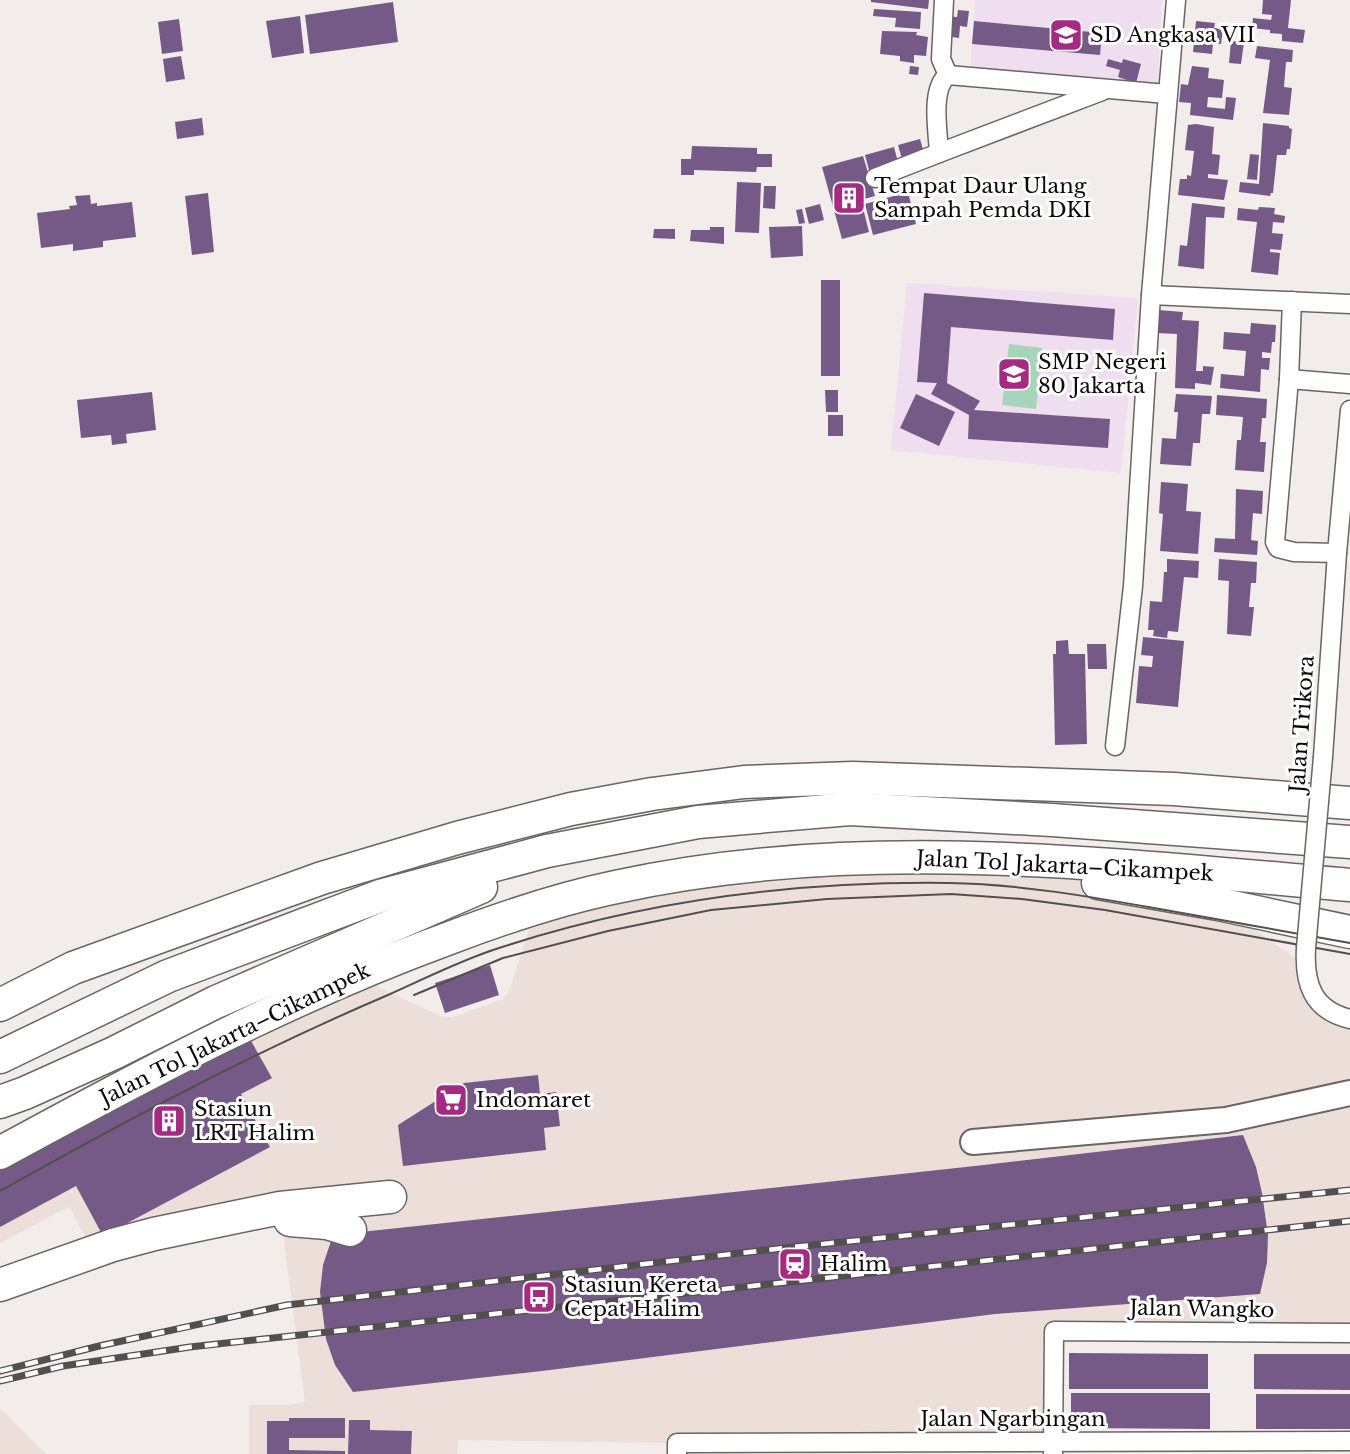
<svg xmlns="http://www.w3.org/2000/svg" width="1350" height="1454" font-family="'Libre Baskerville',serif">
<rect width="100%" height="100%" fill="#f2edea"/>
<g fill="#ecdfd9">
<polygon points="722,869 1033,873 1121,886 1218,904 1305,965 1311,990 1350,1019 1350,1333 1055,1331 1053,1442 677,1443 458,1440 457,1454 249,1454 249,1405 289,1405 305,1402 281,1220 94,1252 69,1207 0,1243 0,1153 352,975 443,1017 453,1017 503,999 509,991 536,907"/>
<polygon points="0,1409 46,1454 0,1454"/>
</g>
<g fill="#eedef0">
<polygon points="975,0 1162,0 1157,90 970,70"/>
<polygon points="907,283 1138,298 1121,473 891,450"/>
</g>
<polygon fill="#a9d4bc" points="1009,344 1042,348 1036,409 1002,405"/>
<g fill="#755a88">
<polygon points="871,0 929,0 928,9 871,2"/>
<polygon points="1263,0 1291,0 1288,28 1305,30 1303,43 1282,41 1282,34 1270,33 1270,30 1252,28 1253,18 1271,20 1272,15 1262,14"/>
<polygon points="393,2 398,42 310,54 305,15"/>
<polygon points="874,9 921,12 920,29 895,27 896,18 873,16"/>
<polygon points="958,10 969,11 967,27 960,26 959,38 944,36 946,16 957,17"/>
<polygon points="300,16 304,53 272,58 266,21"/>
<polygon points="179,19 183,51 162,54 158,22"/>
<polygon points="974,21 1102,33 1100,55 972,44"/>
<polygon points="1196,21 1215,23 1214,28 1223,29 1221,44 1213,43 1212,54 1193,52"/>
<polygon points="882,31 917,32 916,35 928,37 926,56 914,55 914,63 900,61 900,56 880,54"/>
<polygon points="1231,41 1244,42 1241,64 1229,63"/>
<polygon points="1257,46 1293,50 1292,62 1286,62 1284,87 1292,88 1289,115 1263,113 1270,60 1255,58"/>
<polygon points="181,56 185,79 166,82 163,59"/>
<polygon points="1108,59 1122,63 1123,59 1141,64 1136,83 1118,77 1120,70 1106,66"/>
<polygon points="910,66 919,67 918,75 909,74"/>
<polygon points="1192,66 1209,68 1208,78 1224,80 1222,98 1208,97 1207,107 1225,109 1226,97 1236,98 1233,120 1190,115 1191,103 1179,102 1181,84 1188,85"/>
<polygon points="202,118 204,135 177,139 175,122"/>
<polygon points="1263,123 1289,126 1289,128 1292,129 1290,149 1287,149 1286,155 1277,155 1273,193 1271,193 1270,196 1239,192 1240,182 1259,184"/>
<polygon points="1196,124 1214,127 1212,154 1220,155 1218,175 1208,174 1208,178 1228,180 1224,200 1178,195 1180,179 1187,179 1187,175 1191,176 1194,151 1185,150 1188,125"/>
<polygon points="920,139 924,153 902,159 898,145"/>
<polygon points="692,146 757,148 757,154 772,154 772,167 757,167 756,172 694,170 694,175 681,175 681,159 691,159"/>
<polygon points="894,147 898,162 869,170 865,155"/>
<polygon points="1250,154 1259,155 1257,180 1247,179"/>
<polygon points="863,156 875,196 861,200 869,232 842,239 822,167"/>
<polygon points="737,182 761,183 759,233 735,232"/>
<polygon points="764,186 776,186 775,209 763,208"/>
<polygon points="908,192 916,224 873,235 865,204"/>
<polygon points="208,193 214,252 192,255 185,196"/>
<polygon points="90,195 91,204 97,203 97,206 132,202 136,237 103,241 103,247 73,251 73,244 41,248 37,213 70,209 69,206 77,205 75,196"/>
<polygon points="1192,203 1225,207 1224,218 1206,217 1204,269 1178,266 1180,245 1187,246"/>
<polygon points="820,204 824,220 809,224 805,208"/>
<polygon points="1259,207 1275,208 1274,214 1285,216 1284,223 1273,222 1272,233 1283,234 1281,250 1270,249 1270,252 1280,253 1278,275 1251,272 1257,222 1237,220 1238,208 1258,210"/>
<polygon points="802,209 805,223 799,224 796,210"/>
<polygon points="802,226 803,256 771,258 769,227"/>
<polygon points="710,227 724,227 724,244 690,241 691,230 710,230"/>
<polygon points="654,229 675,229 675,239 653,238"/>
<rect x="821" y="280" width="19" height="96"/>
<polygon points="924,293 1115,309 1113,340 951,327 947,383 980,401 974,410 1110,419 1108,448 968,439 969,415 931,394 937,383 917,382"/>
<polygon points="1158,310 1183,312 1182,320 1199,321 1196,371 1203,371 1203,366 1214,367 1211,385 1195,383 1195,389 1175,388 1177,334 1156,333"/>
<polygon points="1251,323 1276,325 1275,342 1272,342 1271,353 1262,352 1262,358 1270,358 1269,370 1261,369 1260,392 1220,388 1221,374 1244,376 1246,351 1223,349 1224,332 1250,334"/>
<polygon points="825,390 838,390 838,412 826,412"/>
<polygon points="152,392 156,430 126,434 127,443 112,445 111,435 81,438 77,400"/>
<polygon points="916,394 955,412 939,446 900,428"/>
<polygon points="1176,394 1212,396 1210,414 1202,414 1200,443 1193,443 1191,466 1160,464 1162,438 1176,439 1178,412 1174,412"/>
<polygon points="1217,395 1267,399 1266,418 1262,418 1260,442 1266,442 1264,472 1235,470 1237,440 1241,440 1243,417 1216,415"/>
<rect x="828" y="415" width="15" height="21"/>
<polygon points="1161,482 1188,484 1186,511 1201,512 1198,554 1160,551 1163,514 1159,513"/>
<polygon points="1236,489 1263,491 1262,514 1253,513 1251,540 1258,541 1257,555 1214,552 1215,538 1235,539"/>
<polygon points="1167,559 1199,561 1198,578 1184,577 1178,632 1168,631 1167,638 1153,636 1154,630 1148,630 1150,601 1162,602 1164,572 1167,572"/>
<polygon points="1219,559 1257,562 1256,583 1251,583 1249,607 1254,607 1251,636 1227,634 1229,581 1218,580"/>
<polygon points="1143,637 1184,641 1178,707 1136,703 1139,666 1152,667 1153,656 1141,655"/>
<polygon points="1068,640 1069,654 1085,654 1087,744 1055,745 1053,654 1056,654 1056,641"/>
<polygon points="1087,644 1106,644 1107,669 1088,669"/>
<polygon points="490,965 499,995 445,1013 435,983"/>
<polygon points="246,1032 272,1078 241,1094 270,1147 103,1236 76,1186 0,1227 0,1165"/>
<polygon points="538,1075 540,1094 556,1092 560,1126 544,1128 546,1150 403,1166 398,1125 464,1083"/>
<polygon points="1243,1135 1256,1167 1262,1193 1268,1235 1267,1263 1260,1294 995,1314 542,1371 353,1392 335,1365 326,1339 320,1292 323,1265 333,1235 975,1166"/>
<polygon points="1069,1353 1208,1354 1208,1389 1069,1389"/>
<polygon points="1254,1354 1350,1354 1350,1390 1254,1389"/>
<polygon points="1071,1393 1210,1393 1210,1429 1071,1428"/>
<rect x="1256" y="1394" width="94" height="35"/>
<polygon points="289,1418 345,1418 345,1438 289,1438 289,1450 345,1451 345,1454 267,1454 267,1421 289,1421"/>
<polygon points="349,1420 370,1420 370,1430 412,1431 411,1454 348,1454"/>
</g>
<g fill="none" stroke-linecap="round" stroke-linejoin="round">
<defs>
<g id="street">
<polyline points="944,0 941,59 948,75"/>
<polyline points="939,153 1102,91"/>
<path d="M875 178 939 153C938 132 930 88 948 75L1167 94"/>
<polyline points="1151,295 1350,304"/>
<polyline points="1292,301 1289,379 1275,542 1278,548 1294,552 1337,553"/>
<polyline points="1289,379 1350,384"/>
<polyline points="1115,746 1133,586 1151,295 1176,0"/>
<polyline points="1323,757 1337,553 1350,410"/>
<path d="M1306 948C1304 983 1312 1010 1350 1019"/>
<polyline points="677,1454 677,1443 1350,1441"/>
<polyline points="1053,1454 1054,1331 1350,1333"/>
</g>
<polyline id="secondary" points="973,1142 1226,1120 1350,1093"/>
<g id="highway">
<polyline points="1098,883 1218,904 1350,932"/>
<polyline points="0,1005 73,968 322,878 457,838 571,809 652,794 744,782 853,778 1174,789 1350,803"/>
<polyline points="0,1057 168,976 380,896 547,851 698,822 850,809 1052,820 1350,842"/>
<polyline points="0,1102 25,1093 114,1053 216,1002 481,887"/>
<path d="M0 1153C145 1074 291 996 447 939 502 918 558 899 616 887 857 834 1107 864 1350 885"/>
<polyline points="290,1220 327,1223 350,1230"/>
<polyline points="0,1285 113,1245 154,1234 280,1208 390,1197"/>
</g>
</defs>
<use href="#street" stroke="#696562" stroke-width="21"/>
<use href="#secondary" stroke="#696562" stroke-width="28"/>
<use href="#highway" stroke="#696562" stroke-width="35"/>
<use href="#street" stroke="#fff" stroke-width="18"/>
<use href="#secondary" stroke="#fff" stroke-width="24"/>
<use href="#highway" stroke="#fff" stroke-width="32"/>
<g stroke="#524f4e" stroke-width="2">
<polyline points="414,995 503,958 608,931 711,910 827,899 951,894 1022,899 1105,910 1350,954"/>
<path d="M0 1191C127 1120 254 1052 388 995 424 979 461 960 499 948 643 901 798 881 949 883 1017 884 1086 896 1154 908 1219 920 1285 931 1350 943"/>
</g>
<defs>
<g id="rail">
<polyline points="0,1371 99,1346 287,1305 793,1247 1350,1190"/>
<polyline points="0,1381 63,1366 190,1347 1350,1221"/>
</g>
</defs>
<use href="#rail" stroke="#524f4e" stroke-width="7"/>
<use href="#rail" stroke="#fff" stroke-width="4.5" stroke-dasharray="13" stroke-linecap="butt"/>
<defs>
<polyline id="street-bridge" points="1306,948 1323,757"/>
</defs>
<use href="#street-bridge" stroke="#696562" stroke-width="21" stroke-linecap="butt"/>
<use href="#street-bridge" stroke="#fff" stroke-width="18"/>
</g>
<defs>
<symbol id="school-square" viewBox="-11 -11 22 22"><rect x="-9" y="-9" width="18" height="18" rx="4" fill="#a42b81" stroke="#fff"/><path d="M0-5L7-2L0 1L-7-2ZM-4 1L0 2.5L4 1V4Q0 6-4 4Z" fill="#fff"/></symbol>
<symbol id="building-square" viewBox="-11 -11 22 22"><rect x="-9" y="-9" width="18" height="18" rx="4" fill="#a42b81" stroke="#fff"/><path d="M-4-6H4V6H1V3H-1V6H-4ZM-2.5-4.3h1.7v1.8h-1.7ZM.8-4.3h1.7v1.8H.8ZM-2.5-1h1.7V.8h-1.7ZM.8-1h1.7V.8H.8Z" fill="#fff"/></symbol>
<symbol id="supermarket-square" viewBox="-11 -11 22 22"><rect x="-9" y="-9" width="18" height="18" rx="4" fill="#a42b81" stroke="#fff"/><path d="M-6-5.5h2.5l.6 2H6L4.5 2H-2.5L-4.4-4H-6ZM-1.5 3.2a1.3 1.3 0 1 0 .1 0ZM3 3.2a1.3 1.3 0 1 0 .1 0Z" fill="#fff"/></symbol>
<symbol id="station-square" viewBox="-11 -11 22 22"><rect x="-9" y="-9" width="18" height="18" rx="4" fill="#a42b81" stroke="#fff"/><path d="M-3-6H3Q5-6 5-4V2Q5 4 3 4L4.5 6H3L1.5 4h-3L-3 6H-4.5L-3 4Q-5 4-5 2V-4Q-5-6-3-6ZM-3.5-4v3h7v-3ZM-3.5 1v1.5H-2V1ZM2 1v1.5H3.5V1Z" fill="#fff"/></symbol>
<symbol id="bus-square" viewBox="-11 -11 22 22"><rect x="-9" y="-9" width="18" height="18" rx="4" fill="#a42b81" stroke="#fff"/><path d="M-5-6H5V4H4V6H2V4H-2V6H-4V4H-5ZM-3.5-4V0h7V-4ZM-3.5 1.2v1.5H-2V1.2ZM2 1.2v1.5H3.5V1.2Z" fill="#fff"/></symbol>
</defs>
<g fill-rule="evenodd">
<use href="#school-square" x="1047" y="16" width="38" height="38"/>
<use href="#building-square" x="830" y="179" width="38" height="38"/>
<use href="#school-square" x="995" y="355" width="38" height="38"/>
<use href="#supermarket-square" x="432" y="1081" width="38" height="38"/>
<use href="#building-square" x="150" y="1102" width="38" height="38"/>
<use href="#station-square" x="776" y="1245" width="38" height="38"/>
<use href="#bus-square" x="520" y="1278" width="38" height="38"/>
</g>
<g text-anchor="middle" dominant-baseline="central" stroke-width="6" stroke-linejoin="round" paint-order="stroke">
<g font-size="21" fill="#0d0b0a" stroke="#fff" text-anchor="start">
<text x="1090" y="35">SD Angkasa VII</text>
<text x="874" y="186">Tempat Daur Ulang<tspan x="874" dy="24">Sampah Pemda DKI</tspan></text>
<text x="1038" y="362">SMP Negeri<tspan x="1038" dy="24">80 Jakarta</tspan></text>
<text x="476" y="1100">Indomaret</text>
<text x="194" y="1109">Stasiun<tspan x="194" dy="24">LRT Halim</tspan></text>
<text x="820" y="1264">Halim</text>
<text x="564" y="1285">Stasiun Kereta<tspan x="564" dy="24">Cepat Halim</tspan></text>
</g>
<g font-size="21" fill="#0d0b0a" stroke="#fff">
<text transform="translate(1302 724) rotate(-86)">Jalan Trikora</text>
<text transform="translate(1065 866) rotate(3)">Jalan Tol Jakarta–Cikampek</text>
<text transform="translate(235 1034) rotate(-26)">Jalan Tol Jakarta–Cikampek</text>
<text transform="translate(1202 1309) rotate(1)">Jalan Wangko</text>
<text x="1013" y="1419">Jalan Ngarbingan</text>
</g>
</g>
</svg>
